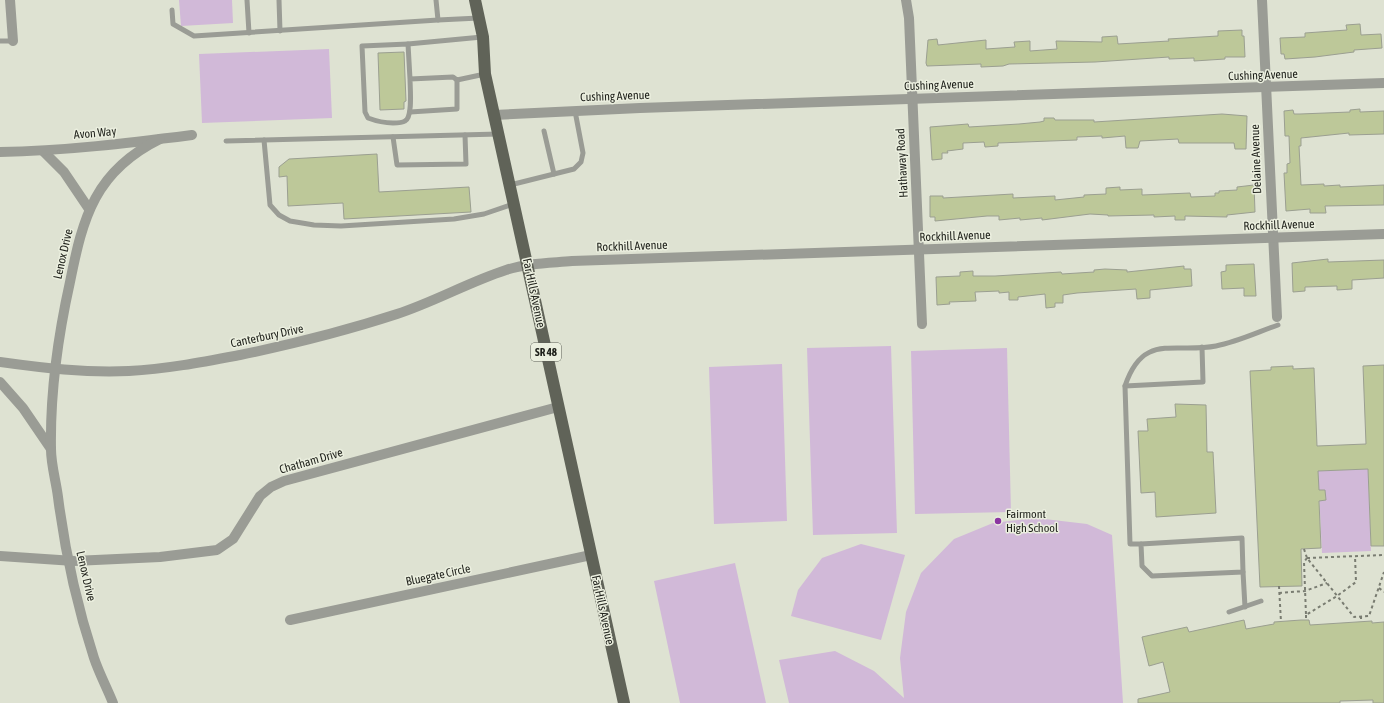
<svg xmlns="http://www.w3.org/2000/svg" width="1384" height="703" font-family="'Asap Condensed',sans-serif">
<rect width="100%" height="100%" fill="#dee2d2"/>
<g fill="#d1b9d8">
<polygon points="179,0 232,0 233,23 181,26"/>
<polygon points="329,49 332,118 202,123 199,54"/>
<polygon points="891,346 897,533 813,535 807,348"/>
<polygon points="1007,348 1011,512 915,514 911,351"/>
<polygon points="782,364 787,521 714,524 709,367"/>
<polygon points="1368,469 1371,551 1322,553 1318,471"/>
<polygon points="1036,518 1087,524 1112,535 1123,703 789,703 779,660 835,651 874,671 904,698 900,658 906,612 921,573 954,539 993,523"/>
<polygon points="861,544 905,555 881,640 791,616 798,590 822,558"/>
<polygon points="735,563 766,703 680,703 654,581"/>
</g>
<g fill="#bdc899" stroke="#9b9f91">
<polygon points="1360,24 1361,35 1381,34 1382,48 1354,50 1354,52 1315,57 1285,59 1284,54 1281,54 1280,38 1305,37 1305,33 1347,30 1346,25"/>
<polygon points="1242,30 1242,36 1244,36 1245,57 1225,57 1225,59 1194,61 1194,58 1169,59 1169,57 1095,62 1009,64 1003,66 981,67 981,64 927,66 926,63 928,40 937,39 938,45 986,40 986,49 1015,47 1014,42 1030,41 1030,51 1057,49 1056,41 1102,42 1102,37 1117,36 1118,44 1169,41 1168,39 1218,36 1218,31"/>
<polygon points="404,52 406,101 404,102 404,109 380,110 378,53"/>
<polygon points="1360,109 1360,112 1384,111 1384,134 1349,135 1349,133 1301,138 1301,146 1299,146 1301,185 1324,184 1324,186 1340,185 1340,187 1384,185 1384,205 1325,206 1326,213 1310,213 1310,209 1286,211 1284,173 1287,173 1287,164 1290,163 1289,136 1285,136 1284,111 1293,110 1294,114 1300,114 1350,112 1350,110"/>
<polygon points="1222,114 1247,116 1246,149 1235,149 1234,143 1179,143 1178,139 1140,141 1138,148 1126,148 1125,136 1102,138 1102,136 1077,137 1077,140 998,143 998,146 985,147 984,142 963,143 963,149 947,151 948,153 942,153 942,159 932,160 930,127 968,124 969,127 1019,124 1040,122 1044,121 1044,118 1054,118 1055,120 1094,120 1094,122"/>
<polygon points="377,154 379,192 469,187 471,212 344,219 343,203 288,206 287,176 279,177 279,167 289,159"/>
<polygon points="1254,185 1255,212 1227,215 1227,217 1185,216 1185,220 1175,220 1175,216 1154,217 1154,215 1108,216 1108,215 1090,214 1042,220 1042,218 1020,220 1020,218 999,220 999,216 987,216 935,221 935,217 930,217 930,196 943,196 943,198 1013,194 1013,198 1055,196 1055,200 1084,197 1084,195 1106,194 1106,188 1120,187 1120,190 1142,189 1142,195 1190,193 1191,197 1215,196 1215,193 1219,193 1219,191 1237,190 1237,187"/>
<polygon points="1328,259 1328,262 1384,260 1384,278 1352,280 1352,289 1337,290 1337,286 1305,287 1305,291 1293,292 1292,263"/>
<polygon points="1254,264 1256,296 1244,296 1244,288 1222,289 1221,272 1226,271 1226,265"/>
<polygon points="1184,266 1184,269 1191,269 1192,286 1150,290 1150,298 1137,299 1136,289 1077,293 1063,295 1063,303 1055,303 1055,307 1046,308 1045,294 1018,297 1018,300 1009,300 1009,292 999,293 999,291 975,292 976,301 949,302 950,304 937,305 936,277 960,276 960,272 973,271 973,276 995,276 1061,272 1062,274 1094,272 1094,270 1105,269 1127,270 1127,272"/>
<polygon points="1384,365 1384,546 1371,546 1368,469 1318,471 1319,490 1325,490 1326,500 1319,501 1321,548 1301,549 1302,586 1260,587 1250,371 1271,370 1271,367 1293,366 1293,369 1314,368 1317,446 1366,444 1363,366"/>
<polygon points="1175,404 1206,405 1207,452 1213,452 1216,513 1156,517 1155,492 1141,493 1138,431 1148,431 1147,419 1176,417"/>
<polygon points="1244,620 1246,629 1274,624 1274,622 1301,620 1309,620 1310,625 1372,621 1372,623 1384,622 1384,703 1373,703 1373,700 1340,701 1340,703 1138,703 1138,699 1170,692 1163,662 1149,666 1142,637 1187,627 1189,632"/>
</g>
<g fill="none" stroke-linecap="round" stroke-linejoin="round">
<g stroke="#797c71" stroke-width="2" stroke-dasharray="3 3" stroke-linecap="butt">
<polyline points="1304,549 1307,558 1354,617 1369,616 1384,572"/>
<polyline points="1307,558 1304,562 1306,615 1337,596 1356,582 1355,556"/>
<polyline points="1307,558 1384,555"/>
<polyline points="1279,586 1281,622"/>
<polyline points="1379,588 1384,592"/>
<polyline points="1279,593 1305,591 1327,583"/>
<polyline points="1306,615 1306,620"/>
<polyline points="1361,616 1361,621"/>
</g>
<g stroke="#9a9c95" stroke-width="5">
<polyline points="247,0 249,33"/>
<polyline points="279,0 280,31"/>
<polyline points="172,10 173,24 194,36 438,20 436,0"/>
<polyline points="438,20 479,18"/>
<polyline points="0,41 13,41"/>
<polyline points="408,44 482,37"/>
<path d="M410 79 408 44 362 46 365 112 368 118C376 121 384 123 393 123 396 123 402 123 405 121 413 117 410 88 410 79L453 77 457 80 485 74"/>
<polyline points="410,112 457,109 457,80"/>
<polyline points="544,131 554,174"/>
<polyline points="393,137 397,165 466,164 465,135"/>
<polyline points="264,140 270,205 279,215 290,221 314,225 341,226 454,219 484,214 513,204"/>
<polyline points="226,141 499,134"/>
<polyline points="510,185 574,169 581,162 583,153 575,111"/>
<polyline points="1125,386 1203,382 1202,347"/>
<polygon points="1242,538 1243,572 1152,576 1142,566 1141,544"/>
<path d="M1141 544H1130L1125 386C1143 332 1174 354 1216 346 1237 342 1258 332 1278 325"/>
<polyline points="1243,572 1245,607"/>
<polyline points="1229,612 1261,601"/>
</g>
<g stroke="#9a9c95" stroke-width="10">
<polyline points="10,0 13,41"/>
<polyline points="906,0 909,18 922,324"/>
<polyline points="1262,0 1277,317"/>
<polyline points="494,115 640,108 1384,83"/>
<polyline points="43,151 64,172 89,209"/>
<path d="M0 152C64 151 129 143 192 135"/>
<path d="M0 362C43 368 85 373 129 371 167 369 203 362 240 355 293 344 345 331 397 314 434 302 469 282 506 270 527 263 550 263 572 261L1384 234"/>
<polyline points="0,382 23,408 51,449"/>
<polyline points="0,556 74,561 160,557 217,550 233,539 260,496 271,487 284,481 558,407"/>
<polyline points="290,620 591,555"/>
<path d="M113 703C107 688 99 673 94 658 77 606 65 552 58 497 56 481 51 465 51 449 50 393 58 336 70 282 83 217 95 171 160 139"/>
</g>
<polyline stroke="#606358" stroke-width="12" points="475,0 483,37 485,74 624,703"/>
</g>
<circle fill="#8b35a2" stroke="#ebefdf" stroke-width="1.5" cx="998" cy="521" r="4"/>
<g text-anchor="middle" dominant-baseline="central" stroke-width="3" stroke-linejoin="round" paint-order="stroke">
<rect fill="#ebefdf" stroke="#5c5f56" stroke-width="1" x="531" y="343" width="30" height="18" rx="3"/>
<g font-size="11" font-weight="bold" fill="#1f211b">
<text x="546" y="352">SR 48</text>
</g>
<g font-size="12" fill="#1f211b" stroke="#ebefdf">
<text transform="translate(1263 75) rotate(-2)">Cushing Avenue</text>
<text transform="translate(939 85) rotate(-2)">Cushing Avenue</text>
<text transform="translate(615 96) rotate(-2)">Cushing Avenue</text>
<text transform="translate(95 133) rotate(-5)">Avon Way</text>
<text transform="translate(1256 159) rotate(-92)">Delaine Avenue</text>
<text transform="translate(902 163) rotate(-93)">Hathaway Road</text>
<text transform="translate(1279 225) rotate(-2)">Rockhill Avenue</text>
<text transform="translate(955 236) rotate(-2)">Rockhill Avenue</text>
<text transform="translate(632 246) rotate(-2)">Rockhill Avenue</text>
<text transform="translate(63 254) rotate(-77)">Lenox Drive</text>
<text transform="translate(534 293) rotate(78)">Far Hills Avenue</text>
<text transform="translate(267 336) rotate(-12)">Canterbury Drive</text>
<text transform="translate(311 461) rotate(-16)">Chatham Drive</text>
<text transform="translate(438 575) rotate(-12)">Bluegate Circle</text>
<text transform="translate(86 576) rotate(77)">Lenox Drive</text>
<text transform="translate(603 610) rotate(78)">Far Hills Avenue</text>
</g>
<g font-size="12" fill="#1f211b" stroke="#ebefdf" text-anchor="start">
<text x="1006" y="514">Fairmont<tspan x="1006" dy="14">High School</tspan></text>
</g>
</g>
</svg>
